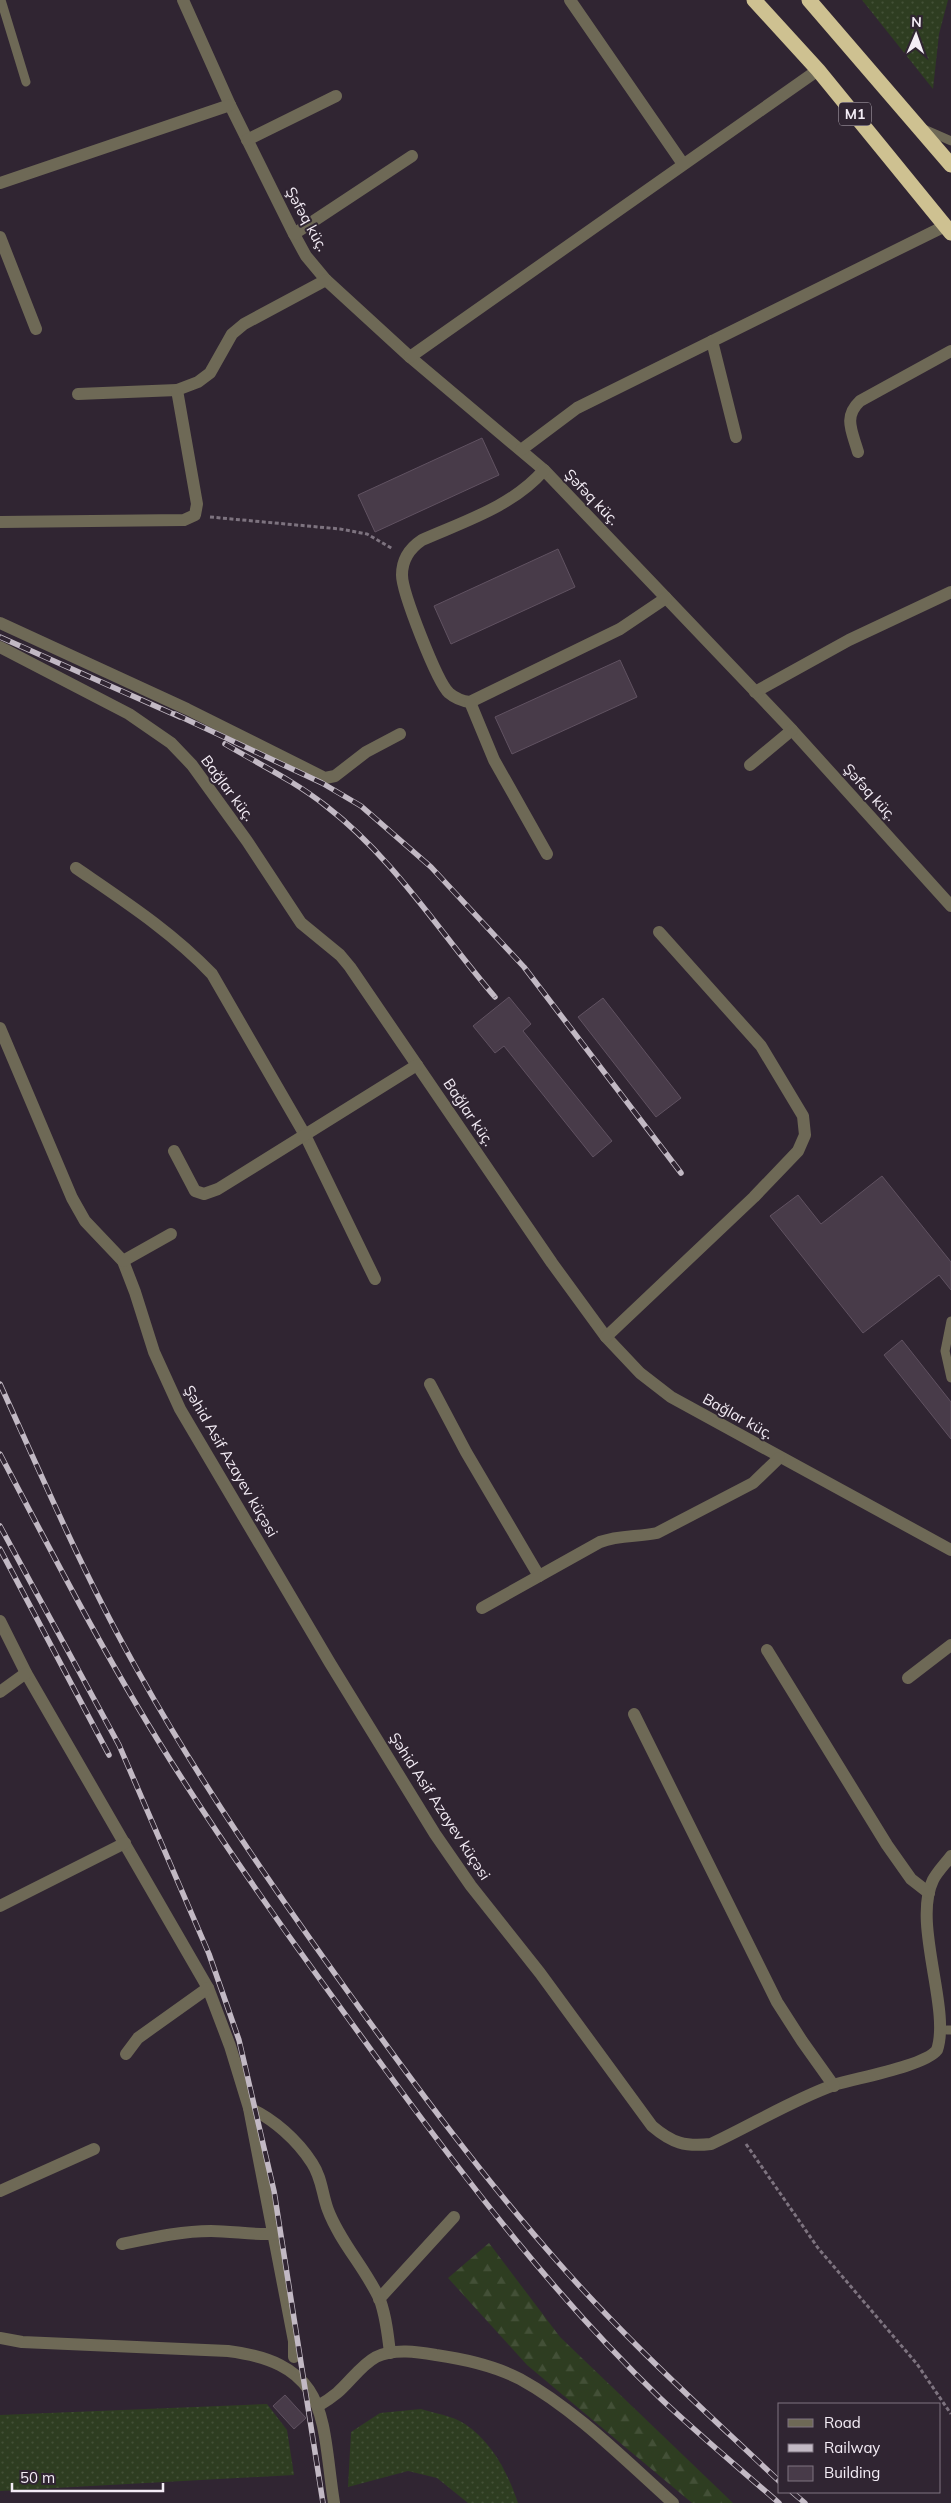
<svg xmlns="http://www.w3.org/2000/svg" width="951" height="2503" font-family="Mulish,sans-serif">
<defs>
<pattern id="grass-dots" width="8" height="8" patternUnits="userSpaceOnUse" patternTransform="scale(1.25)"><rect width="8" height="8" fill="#2e3d21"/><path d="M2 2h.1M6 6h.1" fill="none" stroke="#435037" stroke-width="1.8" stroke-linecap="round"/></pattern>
<pattern id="forest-firs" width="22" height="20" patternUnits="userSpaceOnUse" patternTransform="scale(1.25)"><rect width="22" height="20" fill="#2e3d21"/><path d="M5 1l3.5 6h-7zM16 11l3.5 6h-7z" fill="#435037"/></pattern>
</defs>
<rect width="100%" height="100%" fill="#302532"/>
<g fill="url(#grass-dots)">
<polygon points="862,0 948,0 939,34 933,89"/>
<polygon points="267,2404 287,2430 294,2475 0,2491 0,2415"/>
<path d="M421 2409C434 2413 453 2416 465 2424 492 2442 508 2473 518 2503H468L437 2478 408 2471 348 2487 351 2432 380 2413Z"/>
</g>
<polygon fill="url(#forest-firs)" points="489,2243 560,2337 733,2503 692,2503 527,2365 448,2278"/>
<g fill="#483b49" stroke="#605261">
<polygon points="482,438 499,475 375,532 358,495"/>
<polygon points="558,549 575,587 451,644 434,606"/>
<polygon points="620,660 637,697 512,754 495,717"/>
<polygon points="509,997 531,1024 523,1031 612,1141 593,1157 504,1046 495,1053 473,1026"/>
<polygon points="603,998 681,1098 656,1117 578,1017"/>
<polygon points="882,1176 951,1262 951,1290 939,1275 863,1333 770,1216 798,1195 821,1224"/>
<polygon points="902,1340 951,1402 951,1439 884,1355"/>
<polygon points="285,2395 306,2418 294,2429 273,2406"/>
</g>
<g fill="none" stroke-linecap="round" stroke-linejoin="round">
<g stroke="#7d737f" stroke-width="3" stroke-dasharray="4 2.5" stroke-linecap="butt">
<polyline points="210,517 340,529 367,534 393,549"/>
<polyline points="746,2144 818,2248 917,2364 951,2414"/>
</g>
<g stroke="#6e6956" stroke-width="9">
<polyline points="1,0 26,82"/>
<polyline points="924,129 951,141"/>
<polyline points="951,1321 945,1351 951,1378"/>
<polyline points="947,2030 951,2030"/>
</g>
<g stroke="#6e6956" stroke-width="12">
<polyline points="183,0 230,105 294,234 306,256 326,280 410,357 544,470 792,730 951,906"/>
<polyline points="570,0 683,164"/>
<polyline points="247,140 336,96"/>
<polyline points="0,183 230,105"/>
<polyline points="294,234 412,156"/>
<polyline points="0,237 36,329"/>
<polyline points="712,341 736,437"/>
<polyline points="410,357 818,70"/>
<polyline points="78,394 177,390"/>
<polyline points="521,450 577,408 945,226"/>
<path d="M858 452C852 431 843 417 860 401L951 351"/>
<path d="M544 470C513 506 465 521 422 540 410 548 402 560 402 575 402 592 437 682 449 693 456 699 462 701 470 702L620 629 666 598"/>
<polyline points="0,522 184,520 195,515 197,504 177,390 198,382 210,373 232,334 244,324 326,280"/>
<polyline points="0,623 187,709 325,778 335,776 366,752 400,734"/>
<polyline points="0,647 129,714 171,743 192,765 247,841 301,923 340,955 350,967 552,1263 606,1337 640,1373 671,1397 951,1550"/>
<polyline points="755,692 849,640 951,592"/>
<polyline points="470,702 494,760 547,854"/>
<polyline points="750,765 792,730"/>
<path d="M76 868C124 901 172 932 212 974L305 1135 375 1279"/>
<path d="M0 1028 72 1198 85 1221 123 1261 135 1292 154 1352 180 1409 330 1663 435 1834 471 1886 540 1973 652 2126C672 2143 685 2147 711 2144 752 2125 792 2100 834 2085 856 2078 925 2066 937 2050 951 2009 912 1923 933 1880 937 1872 945 1864 951 1856"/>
<polyline points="174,1151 195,1191 204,1194 218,1189 417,1065"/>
<polyline points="123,1261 171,1234"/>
<polyline points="606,1337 754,1197 798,1151 805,1135 803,1116 761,1046 659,932"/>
<polyline points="430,1384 466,1452 539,1576"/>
<path d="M482 1608 600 1542C619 1535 638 1537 657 1533L753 1483 779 1458"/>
<polyline points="0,1621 26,1673 208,1988 230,2046 249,2108 294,2341 294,2357"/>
<polyline points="767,1650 887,1845 911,1879 929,1893"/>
<polyline points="908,1678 951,1645"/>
<polyline points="0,1692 26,1673"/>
<polyline points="634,1714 777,2002 802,2041 834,2086"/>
<polyline points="0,1906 125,1843"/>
<polyline points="126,2054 138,2038 208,1988"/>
<path d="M249 2108C273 2118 298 2141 312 2163 322 2178 322 2194 328 2210 340 2242 366 2269 380 2300 386 2317 388 2335 390 2353"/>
<polyline points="0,2191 94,2149"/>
<path d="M122 2244C151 2238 181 2231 211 2231 232 2231 252 2235 273 2234"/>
<polyline points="379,2299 454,2217"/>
<path d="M0 2338 22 2342 228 2351C331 2364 321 2419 334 2503"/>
<path d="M318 2406C325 2402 331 2398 337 2393 350 2382 361 2365 376 2357 394 2348 418 2352 436 2355 464 2359 495 2366 520 2379 575 2409 626 2461 673 2503"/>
</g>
<g stroke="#cec191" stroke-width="15">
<polyline points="754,0 818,70 951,233"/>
<polyline points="809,0 951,165"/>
</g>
<defs>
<g id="rail">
<polyline points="0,637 180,717"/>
<polyline points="175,714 322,783 361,806 431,867 524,967 681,1173"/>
<path d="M225 744C259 764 296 782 326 806 394 858 440 933 495 997"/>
<path d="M0 1384C44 1481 86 1580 139 1673 201 1784 274 1889 348 1992 414 2084 482 2176 557 2261 626 2340 704 2410 780 2482"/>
<path d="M0 1454C57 1563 114 1673 181 1777 245 1877 315 1973 385 2069 469 2184 557 2299 660 2398 698 2434 739 2468 779 2503"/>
<polyline points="0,1526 119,1745 209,1954 239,2040 274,2191 323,2503"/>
<polyline points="0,1549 109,1755"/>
<polyline points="792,2492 805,2503"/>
</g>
</defs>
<use href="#rail" stroke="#c2b9c4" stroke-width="5.5"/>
<use href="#rail" stroke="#302532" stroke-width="4" stroke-dasharray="11" stroke-linecap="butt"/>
</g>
<g text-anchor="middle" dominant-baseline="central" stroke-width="4" stroke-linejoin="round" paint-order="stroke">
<rect fill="#302532" stroke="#b9b1bb" stroke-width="1" x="839" y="102.5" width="32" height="23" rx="4"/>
<g font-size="14" font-weight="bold" fill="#f4edf6">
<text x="855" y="114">M1</text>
</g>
<g font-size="15" fill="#f4edf6" stroke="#302532">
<text transform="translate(307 219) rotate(61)">Şəfəq küç.</text>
<text transform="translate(592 497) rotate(46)">Şəfəq küç.</text>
<text transform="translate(228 788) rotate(53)">Bağlar küç.</text>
<text transform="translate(870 792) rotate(48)">Şəfəq küç.</text>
<text transform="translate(469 1112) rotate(56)">Bağlar küç.</text>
<text transform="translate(738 1416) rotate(29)">Bağlar küç.</text>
<text transform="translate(231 1461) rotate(60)">Şəhid Asif Azayev küçəsi</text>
<text transform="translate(440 1806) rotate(57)">Şəhid Asif Azayev küçəsi</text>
</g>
</g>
<rect x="778" y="2403" width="162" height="90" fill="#302532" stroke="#7e7580"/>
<rect x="788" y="2419" width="25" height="8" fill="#6e6956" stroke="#7e7580"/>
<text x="824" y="2428" font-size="15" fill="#f4edf6">Road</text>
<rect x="788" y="2444" width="25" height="8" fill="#c2b9c4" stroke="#7e7580"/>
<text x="824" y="2453" font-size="15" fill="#f4edf6">Railway</text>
<rect x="788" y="2466" width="25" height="15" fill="#483b49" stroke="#7e7580"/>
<text x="824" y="2478" font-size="15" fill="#f4edf6">Building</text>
<g transform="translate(916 35) rotate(2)" stroke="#302532" stroke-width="4" paint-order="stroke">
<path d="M0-4L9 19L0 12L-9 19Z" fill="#f4edf6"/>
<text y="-8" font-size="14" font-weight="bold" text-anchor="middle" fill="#f4edf6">N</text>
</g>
<path d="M12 2483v8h151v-8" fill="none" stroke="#f4edf6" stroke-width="2.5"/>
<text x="20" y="2483" font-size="15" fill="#f4edf6" stroke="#302532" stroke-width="4" paint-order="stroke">50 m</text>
</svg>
